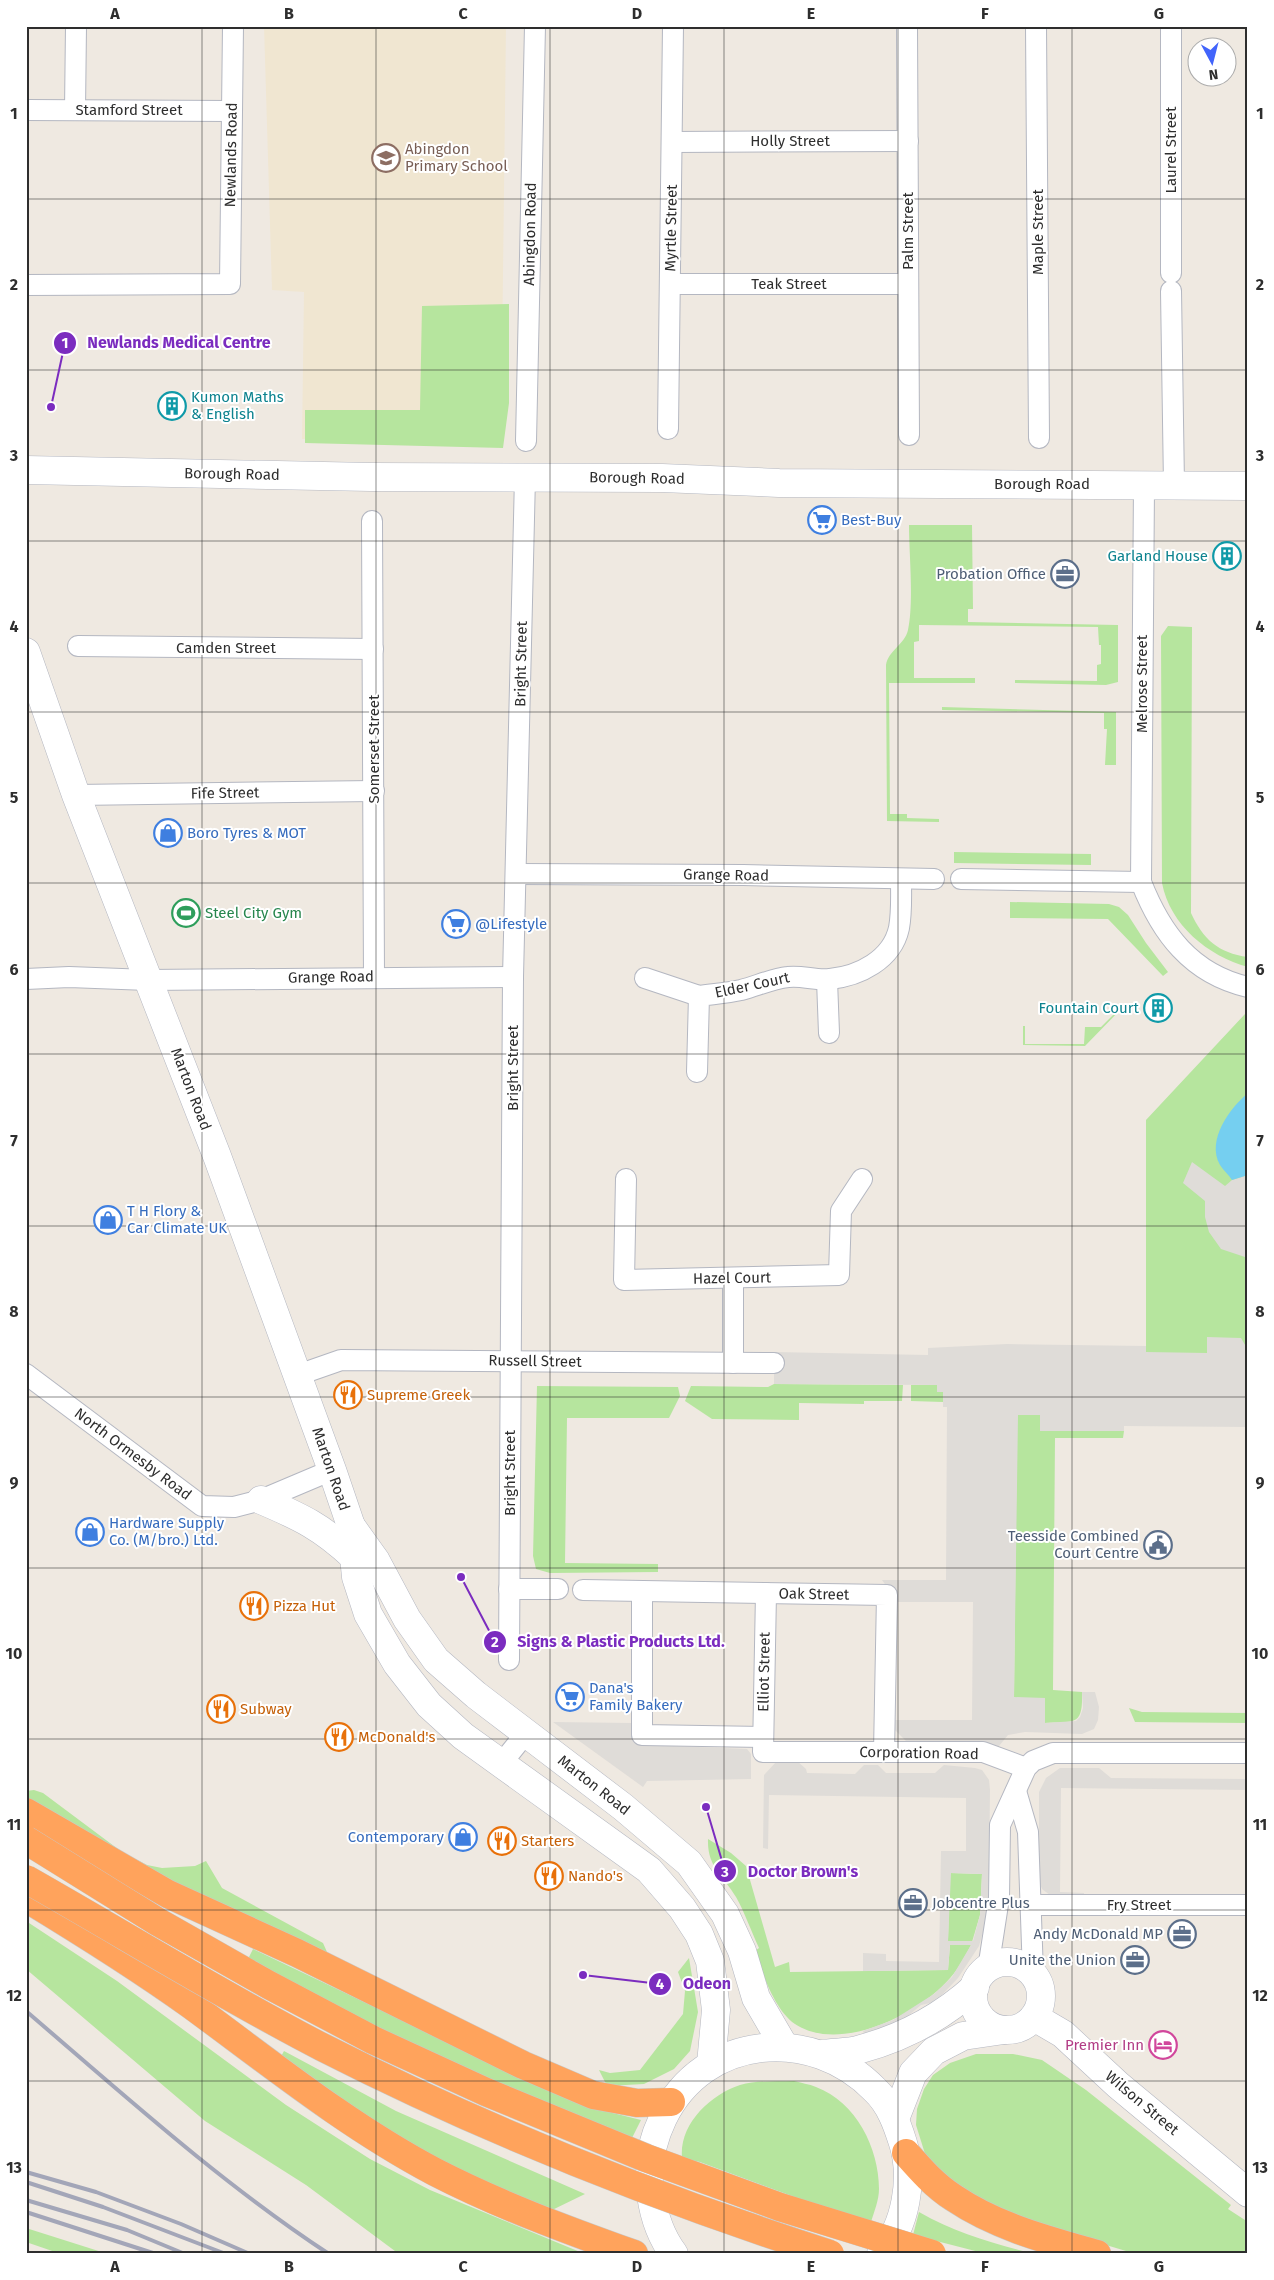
<svg xmlns="http://www.w3.org/2000/svg" width="1274" height="2280" font-family="'Fira Sans',sans-serif">
<rect width="100%" height="100%" fill="#efe9e1"/>
<g fill="#f0e6d1">
<polygon points="264,26 506,26 501,439 302,439 304,292 272,290"/>
<polygon points="1245,26 1248,26 1248,318 1247,318"/>
</g>
<g fill="#b6e59e">
<polygon points="509,304 509,403 503,448 305,443 305,410 420,410 422,306"/>
<path d="M909 525H972L973 609H968V622L1118 625V682L1106 685 1015 683V680L1097 681V665L1101 664V645H1099L1098 627 919 625V641L914 642V678H975V683H889L890 814H907V818L939 819V822L887 821 886 665C888 651 905 644 908 630 914 601 909 555 909 525Z"/>
<path d="M1168 626 1192 627 1191 913C1203 939 1218 953 1248 957V967C1208 956 1170 925 1162 883L1161 636Z"/>
<polygon points="942,707 1116,712 1116,765 1105,765 1107,729 1104,729 1104,713 942,710"/>
<polygon points="954,852 1091,854 1091,865 954,863"/>
<polygon points="1010,902 1109,904 1119,907 1128,915 1146,943 1168,972 1163,976 1108,919 1010,918"/>
<polygon points="1121,1007 1122,1008 1085,1046 1023,1045 1023,1026 1025,1026 1025,1044 1084,1044 1085,1027 1101,1027"/>
<polygon points="1245,1014 1248,1014 1248,1383 1143,1381 1146,1346 1146,1120"/>
<polygon points="774,1384 903,1385 902,1401 864,1401 864,1404 799,1403 799,1420 712,1419 685,1401 691,1386 768,1387"/>
<polygon points="911,1385 937,1385 943,1392 943,1402 911,1401"/>
<polygon points="537,1386 678,1387 680,1396 669,1418 567,1418 565,1563 658,1564 658,1572 550,1573 536,1569 533,1556"/>
<path d="M1017 1415H1041V1431H1124L1123 1438H1055L1053 1690 1082 1692C1083 1727 1075 1721 1044 1723L1014 1698Z"/>
<polygon points="1129,1708 1142,1712 1248,1713 1248,1723 1135,1722"/>
<polygon points="34,1790 43,1793 122,1852 147,1865 162,1868 195,1866 206,1861 222,1888 323,1943 327,1952 326,1956 133,1863 26,1804 26,1791"/>
<path d="M708 1839 731 1853 746 1866 775 1967 789 1962 790 1972 948 1970 950 1945H971C965 1956 959 1968 951 1977 920 2014 840 2054 795 2024 774 2009 763 1974 755 1951L759 1948C751 1931 745 1913 736 1897 723 1875 707 1867 708 1839Z"/>
<polygon points="950,1873 982,1874 980,1915 972,1942 948,1941"/>
<polygon points="26,1921 117,1981 286,2105 370,2159 430,2190 585,2254 399,2254 306,2185 205,2121 26,1969"/>
<path d="M253 1949 562 2096 593 2108 641 2120 631 2140C499 2090 372 2026 247 1961Z"/>
<polygon points="689,1958 698,2012 690,2051 674,2069 644,2084 607,2086 599,2070 610,2073 640,2070 683,2014 685,1991 678,1972"/>
<polygon points="284,2051 396,2111 585,2194 548,2212 400,2142 277,2064"/>
<polygon points="976,2054 1013,2054 1042,2060 1086,2090 1231,2205 1228,2209 1248,2222 1248,2254 1136,2254 1036,2224 951,2186 926,2157 916,2125 917,2109 924,2089 933,2075 950,2063"/>
<path d="M794 2081C801 2083 809 2084 816 2087 856 2102 879 2148 879 2189 879 2200 874 2212 871 2222L827 2209 700 2162 682 2158C679 2124 710 2095 740 2085 757 2080 776 2082 794 2081Z"/>
<path d="M919 2212C955 2233 993 2243 1033 2254H987L913 2235Z"/>
<polygon points="26,2228 108,2254 61,2254 26,2242"/>
</g>
<g fill="#dfdcd8" fill-rule="evenodd">
<polygon points="1192,1162 1225,1186 1232,1180 1248,1175 1248,1258 1221,1249 1209,1232 1205,1217 1205,1201 1183,1183"/>
<polygon points="1207,1337 1241,1338 1248,1350 1248,1427 1124,1426 1124,1431 1040,1431 1040,1415 1018,1415 1014,1697 1045,1698 1045,1723 1076,1721 1080,1717 1083,1708 1082,1692 1095,1692 1099,1707 1098,1720 1094,1729 1082,1734 1025,1732 1008,1735 999,1746 907,1742 894,1729 893,1720 972,1720 973,1602 898,1602 882,1580 946,1580 947,1407 943,1407 943,1392 937,1392 937,1385 774,1384 774,1352 928,1355 928,1348 1007,1344 1146,1346 1146,1352 1207,1353"/>
<polygon points="553,1722 632,1723 637,1740 649,1745 747,1749 751,1754 751,1779 647,1781 643,1787"/>
<path d="M777 1761H797L806 1769 807 1773 855 1774 864 1765H878L886 1773H935L944 1765 975 1768 982 1770 989 1780 990 1790 989 1874 987 1918 979 1946 958 1978 935 2002 921 2005 903 2020 864 2034 863 2031 893 2020 934 1994 952 1977 971 1945H950L948 1970 863 1971V1953L886 1954V1961L939 1962 941 1851H966V1798L769 1795 768 1849 763 1848 764 1775ZM951 1873 982 1874 980 1915 973 1941H948Z"/>
<polygon points="1060,1768 1099,1768 1111,1778 1248,1779 1248,1790 1061,1788 1060,1892 1084,1893 1084,1896 1050,1895 1042,1889 1039,1881 1039,1792 1046,1778"/>
</g>
<path fill="#75cff0" d="M1248 1093V1175L1232 1180C1229 1175 1223 1170 1220 1165 1206 1140 1230 1108 1248 1093Z"/>
<g fill="none" stroke-linecap="round" stroke-linejoin="round">
<defs>
<g id="street">
<polyline points="907,26 909,435"/>
<polyline points="1036,26 1039,438"/>
<polyline points="26,110 231,111"/>
<polyline points="75,110 76,26"/>
<polyline points="672,142 908,141"/>
<polyline points="1171,273 1171,26"/>
<polyline points="670,284 908,284"/>
<polyline points="26,285 230,284 233,26"/>
<polyline points="1171,291 1174,485"/>
<polyline points="668,429 673,26"/>
<polyline points="526,441 535,26"/>
<path d="M1144 485 1141 882C1161 933 1191 974 1248 987"/>
<polyline points="372,521 374,977"/>
<polyline points="78,646 373,649"/>
<polyline points="76,795 374,791"/>
<polyline points="517,874 743,875 934,879"/>
<polyline points="961,879 1141,882"/>
<polyline points="645,978 699,996"/>
<polyline points="26,979 69,977 148,980 513,977"/>
<polyline points="827,980 829,1033"/>
<path d="M697 1072 699 996C713 994 727 993 741 990 757 986 771 979 788 977 802 975 816 981 830 979 859 976 892 960 899 928 902 912 901 895 901 879"/>
<polyline points="626,1179 624,1280 839,1275 841,1211 862,1179"/>
<polyline points="733,1363 733,1279"/>
<polyline points="26,1374 202,1506 234,1507 261,1500 332,1470"/>
<polyline points="298,1375 341,1360 774,1363"/>
<polyline points="509,1589 558,1589"/>
<polyline points="583,1590 887,1595 884,1752"/>
<polyline points="642,1591 642,1735 763,1737"/>
<polyline points="766,1593 763,1752 983,1752 1026,1768"/>
<polyline points="509,1660 513,977 525,477"/>
<polyline points="501,1764 526,1733"/>
<polyline points="1016,1791 1028,1832 1033,1974"/>
<polyline points="1031,1905 1248,1905"/>
<polyline points="988,1969 999,1898 1000,1825 1026,1768 1033,1761 1053,1753 1248,1753"/>
</g>
<g id="secondary">
<polyline points="26,470 371,477 662,478 779,483 1248,486"/>
<polyline points="26,652 76,795 217,1156 332,1470 351,1526 356,1577 368,1614 397,1664 429,1705 463,1736 649,1870 682,1908 699,1934 710,1961 716,2010 711,2064"/>
<path d="M261 1500C301 1517 322 1527 354 1557"/>
<polyline points="351,1526 376,1561 407,1619 436,1660 476,1695 623,1807 689,1863 725,1914 742,1951 756,1998 784,2046"/>
<circle cx="1007" cy="1996" r="34"/>
<polyline points="1034,2017 1063,2034 1118,2085 1248,2193"/>
<path d="M822 2054C835 2052 849 2053 861 2049 905 2037 941 2018 975 1987"/>
<polyline points="895,2119 913,2073 934,2051 963,2036 1004,2030"/>
<path d="M674 2254C661 2237 654 2216 651 2195 646 2168 651 2143 663 2118 704 2034 812 2025 875 2090 890 2104 897 2124 903 2143 914 2178 906 2226 881 2254"/>
</g>
<g id="highway">
<polyline points="26,1812 168,1894 297,1953 523,2065 593,2095 637,2103 671,2102"/>
<path d="M26 1898C82 1932 138 1967 191 2005 270 2063 348 2126 435 2172 499 2205 567 2230 634 2254"/>
<path d="M906 2153C921 2170 935 2186 954 2198 997 2227 1048 2240 1097 2254"/>
</g>
</defs>
<use href="#street" stroke="#b4b7c1" stroke-width="22"/>
<use href="#secondary" stroke="#b4b7c1" stroke-width="29"/>
<use href="#highway" stroke="#c9c9c9" stroke-width="29"/>
<use href="#street" stroke="#fff" stroke-width="20"/>
<use href="#secondary" stroke="#fff" stroke-width="28"/>
<use href="#highway" stroke="#ffa35c" stroke-width="28"/>
<g stroke="#a3a6b8" stroke-width="4">
<path d="M26 2011C124 2095 221 2183 329 2254"/>
<polyline points="26,2172 96,2192 181,2224 250,2254"/>
<polyline points="26,2182 103,2207 226,2254"/>
<polyline points="26,2200 127,2230 185,2254"/>
<polyline points="26,2212 156,2254"/>
</g>
<defs>
<g id="highway-bridge">
<polyline points="26,1840 158,1922 269,1985 373,2040 486,2092 646,2158 780,2207 932,2254"/>
<path d="M26 1879C125 1935 221 1995 322 2047 485 2130 656 2198 830 2254"/>
</g>
</defs>
<use href="#highway-bridge" stroke="#c9c9c9" stroke-width="29" stroke-linecap="butt"/>
<use href="#highway-bridge" stroke="#ffa35c" stroke-width="28"/>
</g>
<path fill="none" stroke="#2e2e2e" stroke-width="1" stroke-opacity="0.55" d="M202 26V2254M376 26V2254M550 26V2254M724 26V2254M898 26V2254M1072 26V2254M26 199H1248M26 370H1248M26 541H1248M26 712H1248M26 883H1248M26 1054H1248M26 1226H1248M26 1397H1248M26 1568H1248M26 1739H1248M26 1910H1248M26 2081H1248"/>
<defs>
<symbol id="school-ring" viewBox="-11 -11 22 22"><circle r="9.5" fill="#fff" stroke="#8d6e63" stroke-width="1.5"/><path d="M0-5L7-2L0 1L-7-2ZM-4 1L0 2.5L4 1V4Q0 6-4 4Z" fill="#8d6e63"/></symbol>
<symbol id="building-ring" viewBox="-11 -11 22 22"><circle r="9.5" fill="#fff" stroke="#0f9aa8" stroke-width="1.5"/><path d="M-4-6H4V6H1V3H-1V6H-4ZM-2.5-4.3h1.7v1.8h-1.7ZM.8-4.3h1.7v1.8H.8ZM-2.5-1h1.7V.8h-1.7ZM.8-1h1.7V.8H.8Z" fill="#0f9aa8"/></symbol>
<symbol id="supermarket-ring" viewBox="-11 -11 22 22"><circle r="9.5" fill="#fff" stroke="#3f7fe0" stroke-width="1.5"/><path d="M-6-5.5h2.5l.6 2H6L4.5 2H-2.5L-4.4-4H-6ZM-1.5 3.2a1.3 1.3 0 1 0 .1 0ZM3 3.2a1.3 1.3 0 1 0 .1 0Z" fill="#3f7fe0"/></symbol>
<symbol id="office-ring" viewBox="-11 -11 22 22"><circle r="9.5" fill="#fff" stroke="#5c6f8a" stroke-width="1.5"/><path d="M-6-3h4V-5.5h4V-3h4V5H-6ZM-1-4.5V-3h2v-1.5ZM-6 0V1H6V0Z" fill="#5c6f8a"/></symbol>
<symbol id="shop-ring" viewBox="-11 -11 22 22"><circle r="9.5" fill="#fff" stroke="#3f7fe0" stroke-width="1.5"/><path d="M-5-2.5h2.3a2.7 3.5 0 0 1 5.4 0H5L5.5 6h-11ZM-1.5-2.5h3a1.5 2.3 0 0 0-3 0Z" fill="#3f7fe0"/></symbol>
<symbol id="stadium-ring" viewBox="-11 -11 22 22"><circle r="9.5" fill="#fff" stroke="#2e9e5b" stroke-width="1.5"/><path d="M0-5a6.5 5 0 1 0 0 10a6.5 5 0 1 0 0-10ZM-3.5-1.8h7v3.6h-7Z" fill="#2e9e5b"/></symbol>
<symbol id="restaurant-ring" viewBox="-11 -11 22 22"><circle r="9.5" fill="#fff" stroke="#e8710a" stroke-width="1.5"/><path d="M-5-6h1v4h1v-4h1v4h1v-4h1v5L-1.5 .5V6h-2V.5L-5-1ZM5-6V6H3V1.5H1.5Q1.5-4 5-6Z" fill="#e8710a"/></symbol>
<symbol id="civic-ring" viewBox="-11 -11 22 22"><circle r="9.5" fill="#fff" stroke="#5c6f8a" stroke-width="1.5"/><path d="M-.6-6.5H3V-4.5H.6V-3L4-1V1h2V6H-6V1h2V-1L-.6-3ZM-1.2 2.5V6h2.4V2.5Z" fill="#5c6f8a"/></symbol>
<symbol id="hotel-ring" viewBox="-11 -11 22 22"><circle r="9.5" fill="#fff" stroke="#d1479c" stroke-width="1.5"/><path d="M-6-4.5h1.5V1H6V5H4.5V3h-9V5H-6ZM-4 0a1.8 1.8 0 1 1 3.6 0ZM.5 0V-2.5h3Q6-2.5 6 0Z" fill="#d1479c"/></symbol>
</defs>
<g fill-rule="evenodd">
<use href="#school-ring" x="370" y="142" width="32" height="32"/>
<use href="#building-ring" x="156" y="390" width="32" height="32"/>
<use href="#supermarket-ring" x="806" y="504" width="32" height="32"/>
<use href="#building-ring" x="1211" y="540" width="32" height="32"/>
<use href="#office-ring" x="1049" y="558" width="32" height="32"/>
<use href="#shop-ring" x="152" y="817" width="32" height="32"/>
<use href="#stadium-ring" x="170" y="897" width="32" height="32"/>
<use href="#supermarket-ring" x="440" y="908" width="32" height="32"/>
<use href="#building-ring" x="1142" y="992" width="32" height="32"/>
<use href="#shop-ring" x="92" y="1204" width="32" height="32"/>
<use href="#restaurant-ring" x="332" y="1379" width="32" height="32"/>
<use href="#shop-ring" x="74" y="1516" width="32" height="32"/>
<use href="#civic-ring" x="1142" y="1529" width="32" height="32"/>
<use href="#restaurant-ring" x="238" y="1590" width="32" height="32"/>
<use href="#supermarket-ring" x="554" y="1681" width="32" height="32"/>
<use href="#restaurant-ring" x="205" y="1693" width="32" height="32"/>
<use href="#restaurant-ring" x="323" y="1721" width="32" height="32"/>
<use href="#shop-ring" x="447" y="1821" width="32" height="32"/>
<use href="#restaurant-ring" x="486" y="1825" width="32" height="32"/>
<use href="#restaurant-ring" x="533" y="1860" width="32" height="32"/>
<use href="#office-ring" x="897" y="1887" width="32" height="32"/>
<use href="#office-ring" x="1166" y="1918" width="32" height="32"/>
<use href="#office-ring" x="1119" y="1944" width="32" height="32"/>
<use href="#hotel-ring" x="1147" y="2029" width="32" height="32"/>
</g>
<g text-anchor="middle" dominant-baseline="central" stroke-width="4" stroke-linejoin="round" paint-order="stroke">
<g font-size="15" fill="#2e2e2e" stroke="#fff">
<text x="129" y="110">Stamford Street</text>
<text x="790" y="141">Holly Street</text>
<text transform="translate(1171 150) rotate(-90)">Laurel Street</text>
<text transform="translate(231 155) rotate(-89)">Newlands Road</text>
<text transform="translate(671 228) rotate(-89)">Myrtle Street</text>
<text transform="translate(908 231) rotate(-90)">Palm Street</text>
<text transform="translate(1038 232) rotate(-90)">Maple Street</text>
<text transform="translate(530 234) rotate(-89)">Abingdon Road</text>
<text x="789" y="284">Teak Street</text>
<text transform="translate(232 474) rotate(1)">Borough Road</text>
<text transform="translate(637 478) rotate(1)">Borough Road</text>
<text x="1042" y="484">Borough Road</text>
<text x="226" y="648">Camden Street</text>
<text transform="translate(521 664) rotate(-89)">Bright Street</text>
<text transform="translate(1142 684) rotate(-90)">Melrose Street</text>
<text transform="translate(374 749) rotate(-90)">Somerset Street</text>
<text transform="translate(225 793) rotate(-1)">Fife Street</text>
<text transform="translate(726 875) rotate(1)">Grange Road</text>
<text transform="translate(331 977) rotate(-1)">Grange Road</text>
<text transform="translate(752 985) rotate(-12)">Elder Court</text>
<text transform="translate(513 1068) rotate(-90)">Bright Street</text>
<text transform="translate(191 1089) rotate(69)">Marton Road</text>
<text transform="translate(732 1278) rotate(-1)">Hazel Court</text>
<text transform="translate(535 1361) rotate(1)">Russell Street</text>
<text transform="translate(133 1454) rotate(37)">North Ormesby Road</text>
<text transform="translate(331 1469) rotate(71)">Marton Road</text>
<text transform="translate(510 1473) rotate(-90)">Bright Street</text>
<text transform="translate(814 1594) rotate(1)">Oak Street</text>
<text transform="translate(764 1672) rotate(-89)">Elliot Street</text>
<text transform="translate(919 1753) rotate(1)">Corporation Road</text>
<text transform="translate(594 1785) rotate(38)">Marton Road</text>
<text x="1139" y="1905">Fry Street</text>
<text transform="translate(1142 2103) rotate(40)">Wilson Street</text>
</g>
<g font-size="15" fill="#785e54" stroke="#fff" text-anchor="start">
<text x="405" y="149">Abingdon<tspan x="405" dy="17">Primary School</tspan></text>
</g>
<g font-size="15" fill="#0d838f" stroke="#fff" text-anchor="end">
<text x="191" y="397" text-anchor="start">Kumon Maths<tspan x="191" dy="17">&amp; English</tspan></text>
<text x="1208" y="556">Garland House</text>
<text x="1139" y="1008">Fountain Court</text>
</g>
<g font-size="15" fill="#366cbe" stroke="#fff" text-anchor="start">
<text x="841" y="520">Best-Buy</text>
<text x="187" y="833">Boro Tyres &amp; MOT</text>
<text x="475" y="924">@Lifestyle</text>
<text x="127" y="1211">T H Flory &amp;<tspan x="127" dy="17">Car Climate UK</tspan></text>
<text x="109" y="1523">Hardware Supply<tspan x="109" dy="17">Co. (M/bro.) Ltd.</tspan></text>
<text x="589" y="1688">Dana's<tspan x="589" dy="17">Family Bakery</tspan></text>
<text x="444" y="1837" text-anchor="end">Contemporary</text>
</g>
<g font-size="15" fill="#4e5e75" stroke="#fff" text-anchor="end">
<text x="1046" y="574">Probation Office</text>
<text x="1139" y="1536">Teesside Combined<tspan x="1139" dy="17">Court Centre</tspan></text>
<text x="932" y="1903" text-anchor="start">Jobcentre Plus</text>
<text x="1163" y="1934">Andy McDonald MP</text>
<text x="1116" y="1960">Unite the Union</text>
</g>
<g font-size="15" fill="#27864d" stroke="#fff" text-anchor="start">
<text x="205" y="913">Steel City Gym</text>
</g>
<g font-size="15" fill="#c56008" stroke="#fff" text-anchor="start">
<text x="367" y="1395">Supreme Greek</text>
<text x="273" y="1606">Pizza Hut</text>
<text x="240" y="1709">Subway</text>
<text x="358" y="1737">McDonald's</text>
<text x="521" y="1841">Starters</text>
<text x="568" y="1876">Nando's</text>
</g>
<g font-size="15" fill="#b23c85" stroke="#fff" text-anchor="end">
<text x="1144" y="2045">Premier Inn</text>
</g>
</g>
<path fill="none" stroke="#7b2cbf" stroke-width="2" d="M51 407L65 343M461 1577L495 1642M706 1807L725 1871M583 1975L660 1984"/>
<g fill="#7b2cbf" stroke="#fff" stroke-width="2">
<circle cx="51" cy="407" r="5"/>
<circle cx="461" cy="1577" r="5"/>
<circle cx="706" cy="1807" r="5"/>
<circle cx="583" cy="1975" r="5"/>
<circle cx="65" cy="343" r="12"/>
<circle cx="495" cy="1642" r="12"/>
<circle cx="725" cy="1871" r="12"/>
<circle cx="660" cy="1984" r="12"/>
</g>
<g font-size="15" text-anchor="middle" font-weight="bold" fill="#fff">
<text x="65" y="348">1</text>
<text x="495" y="1647">2</text>
<text x="725" y="1877">3</text>
<text x="660" y="1989">4</text>
</g>
<g font-size="16" text-anchor="middle" font-weight="bold" fill="#7b2cbf" stroke="#fff" stroke-width="4" stroke-linejoin="round" paint-order="stroke">
<text x="179" y="348">Newlands Medical Centre</text>
<text x="621" y="1647">Signs &amp; Plastic Products Ltd.</text>
<text x="803" y="1877">Doctor Brown's</text>
<text x="707" y="1989">Odeon</text>
</g>
<rect width="1274" height="2280" fill="none" stroke="#ffffff" stroke-width="55"/>
<g transform="translate(1212 62) rotate(173)"><circle r="24" fill="#ffffff" stroke="#ababab"/>
<path d="M0-4L9 19L0 12L-9 19Z" fill="#4264fb"/>
<text y="-8" font-size="14" font-weight="bold" text-anchor="middle" fill="#2e2e2e">N</text>
</g>
<rect x="28" y="28" width="1218" height="2224" fill="none" stroke="#2e2e2e" stroke-width="2"/>
<g font-size="16" text-anchor="middle" font-weight="bold" fill="#2e2e2e">
<text x="115" y="19">A</text>
<text x="289" y="19">B</text>
<text x="463" y="19">C</text>
<text x="637" y="19">D</text>
<text x="811" y="19">E</text>
<text x="985" y="19">F</text>
<text x="1159" y="19">G</text>
<text x="14" y="119">1</text>
<text x="1260" y="119">1</text>
<text x="14" y="290">2</text>
<text x="1260" y="290">2</text>
<text x="14" y="461">3</text>
<text x="1260" y="461">3</text>
<text x="14" y="632">4</text>
<text x="1260" y="632">4</text>
<text x="14" y="803">5</text>
<text x="1260" y="803">5</text>
<text x="14" y="975">6</text>
<text x="1260" y="975">6</text>
<text x="14" y="1146">7</text>
<text x="1260" y="1146">7</text>
<text x="14" y="1317">8</text>
<text x="1260" y="1317">8</text>
<text x="14" y="1488">9</text>
<text x="1260" y="1488">9</text>
<text x="14" y="1659">10</text>
<text x="1260" y="1659">10</text>
<text x="14" y="1830">11</text>
<text x="1260" y="1830">11</text>
<text x="14" y="2001">12</text>
<text x="1260" y="2001">12</text>
<text x="14" y="2173">13</text>
<text x="1260" y="2173">13</text>
<text x="115" y="2272">A</text>
<text x="289" y="2272">B</text>
<text x="463" y="2272">C</text>
<text x="637" y="2272">D</text>
<text x="811" y="2272">E</text>
<text x="985" y="2272">F</text>
<text x="1159" y="2272">G</text>
</g>
</svg>
